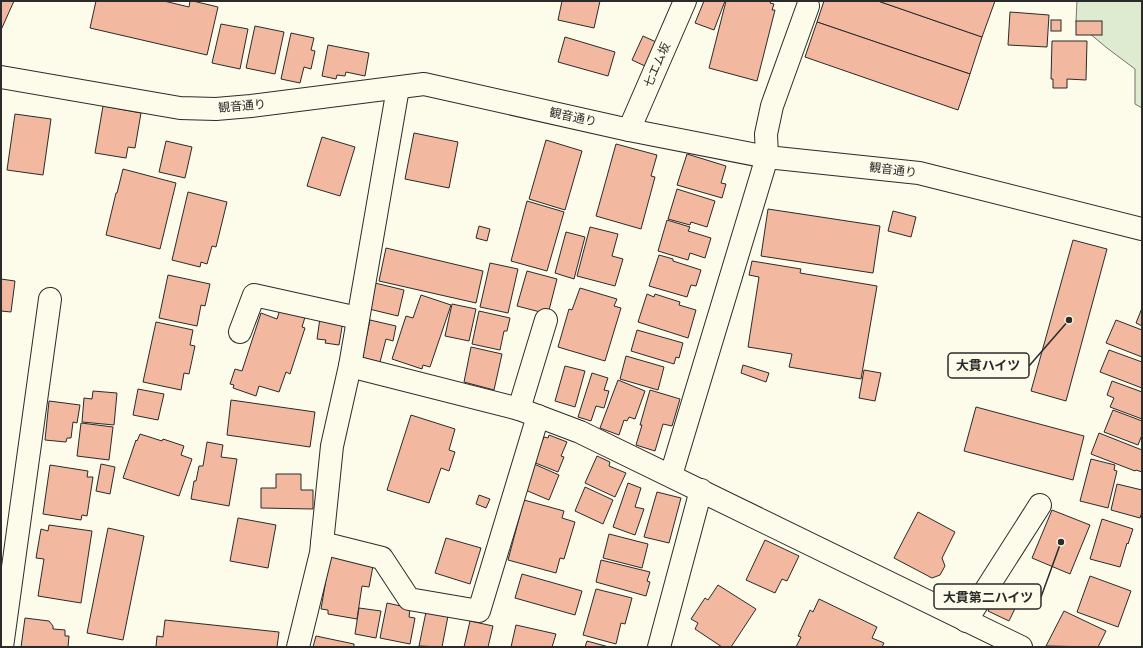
<svg xmlns="http://www.w3.org/2000/svg" width="1143" height="648" font-family="Helvetica,'Noto Sans JP',sans-serif">
<rect width="100%" height="100%" fill="#fdfbea"/>
<polygon fill="#deebd1" stroke="#74746e" points="1077,1 1142,1 1142,108 1135,104 1135,69 1107,48 1076,22"/>
<g fill="#f2b8a0" stroke="#2b2b2b">
<polygon points="1,1 14,1 1,30"/>
<polygon points="96,1 164,1 189,7 190,1 193,1 218,7 207,55 90,28"/>
<polygon points="562,1 600,1 594,28 558,20"/>
<polygon points="704,1 725,1 714,30 695,23"/>
<polygon points="726,1 771,1 770,3 774,4 772,10 775,10 757,81 709,68"/>
<polygon points="824,1 878,1 982,37 970,74 817,22"/>
<polygon points="878,1 995,1 982,37"/>
<polygon points="1010,12 1049,15 1047,47 1008,45"/>
<rect x="1051" y="20" width="10" height="11"/>
<rect x="1076" y="21" width="26" height="14"/>
<polygon points="817,22 970,74 958,110 805,57"/>
<polygon points="221,24 248,29 240,69 212,63"/>
<polygon points="255,26 284,32 275,74 246,68"/>
<polygon points="291,33 314,38 311,50 315,51 311,69 304,67 300,83 281,79"/>
<polygon points="643,36 656,42 645,66 632,60"/>
<polygon points="565,37 615,52 608,76 558,62"/>
<polygon points="1052,41 1087,41 1086,80 1067,79 1067,88 1053,88 1053,79 1051,79"/>
<polygon points="328,45 369,53 365,76 346,72 345,76 337,75 336,79 322,76"/>
<polygon points="103,106 141,113 135,148 128,147 126,158 95,153"/>
<polygon points="15,114 51,119 43,175 7,170"/>
<polygon points="414,133 458,142 449,188 405,179"/>
<polygon points="322,137 355,147 340,196 307,186"/>
<polygon points="546,140 582,151 565,210 529,199"/>
<polygon points="166,141 192,147 185,178 159,172"/>
<polygon points="616,144 657,155 651,176 655,177 641,229 596,216"/>
<polygon points="687,154 726,166 721,183 726,184 722,198 677,185"/>
<polygon points="123,169 176,183 160,249 106,235 116,193 117,193"/>
<polygon points="677,189 715,201 707,227 691,222 690,225 668,219"/>
<polygon points="188,192 227,202 216,247 212,246 207,264 201,262 200,267 172,260"/>
<polygon points="527,201 564,212 547,271 511,261"/>
<polygon points="768,209 880,226 873,273 761,256"/>
<polygon points="893,211 916,217 911,237 888,231"/>
<polygon points="667,220 690,227 688,231 711,238 705,258 690,253 688,260 658,251"/>
<polygon points="479,226 490,229 487,241 476,238"/>
<polygon points="590,227 618,234 612,256 623,259 615,286 577,276"/>
<polygon points="566,232 585,237 574,279 555,273"/>
<polygon points="1073,240 1107,249 1066,401 1031,391"/>
<polygon points="386,248 483,271 476,303 379,281"/>
<polygon points="659,255 673,259 673,261 701,270 696,286 691,285 687,297 649,286"/>
<polygon points="752,261 801,269 800,273 877,286 861,379 789,367 792,354 748,347 759,277 749,275"/>
<polygon points="490,263 518,269 508,313 480,307"/>
<polygon points="527,271 557,279 548,314 517,306"/>
<polygon points="168,275 210,284 205,306 201,305 197,326 159,318"/>
<polygon points="1,279 15,281 11,312 1,311"/>
<polygon points="375,283 404,290 398,316 369,309"/>
<polygon points="580,288 617,299 614,306 621,308 605,361 558,347 569,309 572,310"/>
<polygon points="647,294 654,297 655,294 680,302 679,305 696,310 688,338 638,322"/>
<polygon points="421,295 451,305 430,367 423,365 422,369 392,359 406,316 413,318"/>
<polygon points="452,304 476,309 469,341 445,336"/>
<polygon points="281,306 306,314 302,327 305,328 290,374 286,372 279,392 259,386 256,396 233,388 234,385 230,384 235,369 242,371 261,313 277,319"/>
<polygon points="1142,308 1142,326 1136,323"/>
<polygon points="479,311 510,318 507,331 504,331 500,350 472,344"/>
<polygon points="320,318 343,321 339,345 325,343 326,340 317,339"/>
<polygon points="370,320 396,326 393,341 386,339 380,362 362,358"/>
<polygon points="1116,320 1142,330 1142,357 1106,343"/>
<polygon points="156,322 193,330 190,345 195,346 189,374 184,373 181,390 143,382"/>
<polygon points="637,330 683,343 679,358 676,357 674,364 631,351"/>
<polygon points="471,347 502,354 494,390 464,382"/>
<polygon points="1109,350 1142,362 1142,388 1100,372"/>
<polygon points="626,356 664,367 658,390 620,379"/>
<polygon points="743,365 769,373 766,382 741,373"/>
<polygon points="565,366 585,371 575,407 555,401"/>
<polygon points="864,370 881,373 875,401 859,398"/>
<polygon points="592,373 608,378 604,390 609,391 604,408 596,406 591,421 578,417"/>
<polygon points="618,380 645,391 635,419 629,417 627,421 624,420 619,435 600,428"/>
<polygon points="1112,381 1142,392 1142,419 1110,407 1114,398 1107,395"/>
<polygon points="138,389 164,394 158,420 133,415"/>
<polygon points="650,390 680,399 672,426 663,424 655,451 636,445 642,425 640,425"/>
<polygon points="93,391 117,393 114,425 82,422 84,398 92,399"/>
<polygon points="231,400 315,412 310,447 227,435"/>
<polygon points="49,401 80,405 77,423 73,422 71,438 67,438 66,442 45,440"/>
<polygon points="976,407 1084,436 1073,480 964,451"/>
<polygon points="1113,410 1142,421 1142,435 1138,445 1104,432"/>
<polygon points="411,415 455,429 449,450 455,452 449,471 441,468 429,503 387,490"/>
<polygon points="81,423 113,427 109,460 77,456"/>
<polygon points="1099,433 1142,450 1142,472 1136,470 1135,471 1091,454"/>
<polygon points="140,434 162,441 163,439 184,446 181,455 192,459 179,496 123,478 136,440 137,441"/>
<polygon points="549,435 567,442 561,456 564,457 558,472 533,462 544,437 548,438"/>
<polygon points="207,442 223,445 221,457 237,459 229,506 191,499 194,481 196,481 199,466 203,466"/>
<polygon points="597,456 610,462 609,466 626,473 615,497 585,483"/>
<polygon points="1091,459 1115,465 1114,470 1117,471 1108,508 1080,501"/>
<polygon points="101,464 115,467 110,494 96,491"/>
<polygon points="534,464 559,475 549,500 523,489"/>
<polygon points="50,465 88,471 87,477 93,477 87,516 82,515 81,520 43,514"/>
<polygon points="276,474 301,474 301,490 313,490 313,509 261,508 261,488 276,488"/>
<polygon points="628,483 641,488 635,507 644,509 635,535 613,527"/>
<polygon points="1117,484 1142,490 1142,512 1140,518 1111,510"/>
<polygon points="585,487 613,500 603,524 575,511"/>
<polygon points="657,492 681,498 669,543 644,537"/>
<polygon points="479,495 490,499 486,508 476,504"/>
<polygon points="524,500 564,511 562,518 575,522 564,559 560,558 556,573 508,560"/>
<polygon points="1052,510 1090,525 1070,574 1032,558"/>
<polygon points="918,512 955,532 942,558 945,566 940,575 932,578 894,558"/>
<polygon points="238,518 276,525 268,568 230,561"/>
<polygon points="1102,519 1133,529 1128,544 1127,543 1120,567 1090,559"/>
<polygon points="49,525 92,531 81,603 38,596 44,559 36,558 41,529 48,531"/>
<polygon points="108,528 144,536 123,640 87,633"/>
<polygon points="609,534 648,544 642,568 603,558"/>
<polygon points="446,538 481,548 470,584 435,573"/>
<polygon points="765,540 799,556 787,581 782,579 775,593 746,580"/>
<polygon points="330,556 366,562 373,566 369,587 362,586 357,619 328,614 328,610 321,609"/>
<polygon points="601,560 650,572 647,581 650,582 646,596 596,582"/>
<polygon points="522,574 582,591 575,615 515,598"/>
<polygon points="1090,576 1131,591 1118,627 1077,612"/>
<polygon points="1002,584 1022,594 1009,621 988,611 989,609 987,608 995,593 996,594"/>
<polygon points="718,585 756,609 731,647 722,647 695,629 698,623 691,619 705,598 708,600"/>
<polygon points="596,589 632,598 625,624 621,623 616,644 583,635"/>
<polygon points="819,599 877,627 872,638 884,643 882,647 796,647 801,637 798,636 810,610 813,612"/>
<polygon points="387,603 410,608 409,617 415,618 410,644 380,638"/>
<polygon points="359,608 381,611 376,638 355,634"/>
<polygon points="1064,611 1106,631 1098,647 1046,646"/>
<polygon points="426,612 448,616 442,647 419,646"/>
<polygon points="25,618 49,621 53,626 53,629 65,630 65,636 69,636 68,647 21,647"/>
<polygon points="165,620 279,632 277,647 156,647 157,636 163,637"/>
<polygon points="470,621 493,626 488,647 464,647"/>
<polygon points="516,625 556,634 552,647 511,647"/>
<polygon points="316,636 354,644 354,647 313,647"/>
<polygon points="587,641 609,647 585,647"/>
</g>
<g fill="none" stroke-linecap="round" stroke-linejoin="round">
<defs>
<g id="minor">
<polyline points="629,130 685,1"/>
<polyline points="240,332 254,295 358,318"/>
<polyline points="350,366 519,409 580,432 1021,647"/>
<polyline points="519,409 546,320"/>
<polyline points="671,475 767,157 766,134 772,106 808,6"/>
<polyline points="322,543 382,558 409,599 479,611 538,416"/>
<polyline points="966,621 1040,505"/>
<polyline points="2,647 50,299"/>
<polyline points="298,647 321,553 332,446 350,366 398,88"/>
<polyline points="659,647 701,490"/>
</g>
<polyline id="major" points="1,77 180,108 216,109 251,106 424,84 629,130 767,157 919,173 1142,229"/>
</defs>
<use href="#minor" stroke="#2b2b2b" stroke-width="24"/>
<use href="#major" stroke="#2b2b2b" stroke-width="24"/>
<use href="#minor" stroke="#fdfbea" stroke-width="22"/>
<use href="#major" stroke="#fdfbea" stroke-width="22"/>
</g>
<g text-anchor="middle" dominant-baseline="central" stroke-width="3" stroke-linejoin="round" paint-order="stroke">
<g font-size="12" fill="#2b2b2b" stroke="#fdfbea">
<text transform="translate(657 65) rotate(-66)">七エム坂</text>
<text transform="translate(242 106) rotate(-5)">観音通り</text>
<text transform="translate(573 117) rotate(12)">観音通り</text>
<text transform="translate(893 170) rotate(7)">観音通り</text>
</g>
</g>
<path fill="none" stroke="#2b2b2b" stroke-width="1.5" d="M1069 320L1029 366M1061 542L1041 597"/>
<g fill="#2b2b2b" stroke="#fdfbea" stroke-width="1.5">
<circle cx="1069" cy="320" r="4"/>
<circle cx="1061" cy="542" r="4"/>
</g>
<g fill="#fdfbea" stroke="#2b2b2b" stroke-width="1.5">
<rect x="948" y="353" width="81" height="25" rx="4"/>
<rect x="934" y="584" width="107" height="25" rx="4"/>
</g>
<g font-size="13" text-anchor="middle" font-weight="bold" fill="#2b2b2b">
<text x="988" y="370">大貫ハイツ</text>
<text x="988" y="602">大貫第二ハイツ</text>
</g>
<rect width="1143" height="648" fill="none" stroke="#2b2b2b" stroke-width="4"/>
</svg>
